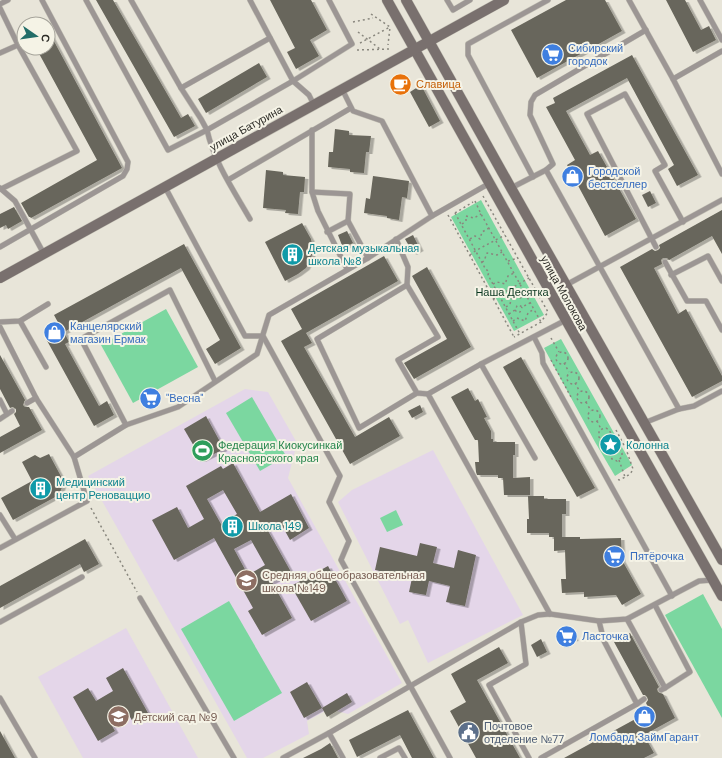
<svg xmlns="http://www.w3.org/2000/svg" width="722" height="758" font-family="'DM Sans',sans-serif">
<defs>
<filter id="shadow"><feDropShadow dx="3.5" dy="2" stdDeviation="0" flood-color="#0004"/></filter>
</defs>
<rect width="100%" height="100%" fill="#e8e5d9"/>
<g fill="#e4d6e9">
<polygon points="245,389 268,392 297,443 288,478 402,683 348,714 329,709 307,721 309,734 263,758 247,758 88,476"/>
<polygon points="433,450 523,615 428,663 408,620 400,624 338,502 352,490"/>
<polygon points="126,628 198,758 83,758 38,677"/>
</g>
<g fill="#7bd7a0">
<polygon points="481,200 544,315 514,331 451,217"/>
<polygon points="166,309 198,367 133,403 101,345"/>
<polygon points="561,339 632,465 615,476 595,442 544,348"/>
<polygon points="252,397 286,456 260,471 226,413"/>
<polygon points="396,510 403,525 387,532 380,518"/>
<polygon points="703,594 722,629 722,718 665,615"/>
<polygon points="229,601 282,693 234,721 181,629"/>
</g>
<g fill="#68665b" fill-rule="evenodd" filter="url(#shadow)">
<polygon points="96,0 113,0 181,118 188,114 195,126 174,137"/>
<polygon points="270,0 311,0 327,30 310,40 319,56 296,69 287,52 295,48"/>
<polygon points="566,0 605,0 622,31 537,78 511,30"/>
<polygon points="666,0 685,0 701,30 709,26 716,40 693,52"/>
<polygon points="48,30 122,168 31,218 30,217 29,217 21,203 97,160 36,48 48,48"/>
<polygon points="632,55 698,175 677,186 668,169 674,165 627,78 566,111 590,155 598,151 636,219 605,236 567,165 575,160 546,107 555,103 553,98"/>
<polygon points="259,63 267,77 206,113 198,99"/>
<polygon points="421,85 440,121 429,127 410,92"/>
<polygon points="335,129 349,131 349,135 371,136 369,152 366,152 364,173 350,172 350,169 328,167 329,152 333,152"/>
<polygon points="266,170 283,172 283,175 305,177 304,192 300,192 298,214 285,213 286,210 263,208"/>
<polygon points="373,176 409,181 407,198 402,197 399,220 387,218 387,216 364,213 366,198 370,199"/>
<polygon points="650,191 656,203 648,207 642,195"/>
<polygon points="14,207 22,221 8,229 6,225 0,228 0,214"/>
<polygon points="722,210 722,254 712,236 669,260 667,258 663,258 661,260 662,264 654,268 678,314 686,309 722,376 722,381 692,397 620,267 652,249 655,251 658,250 660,248 659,245"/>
<polygon points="302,223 311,239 313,249 311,259 306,268 298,274 285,281 265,242"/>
<polygon points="347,231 353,243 343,248 338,235"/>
<polygon points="413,235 420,249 413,253 405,239"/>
<polygon points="184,244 241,348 215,364 206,349 220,340 181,268 64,332 69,342 65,344 99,406 107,401 114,415 94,426 45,337 61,328 54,315"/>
<polygon points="384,256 398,281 306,333 312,343 304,347 355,437 389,417 400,436 350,464 281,341 302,329 291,309"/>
<polygon points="427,267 471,347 414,379 404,363 447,339 412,276"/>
<polygon points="0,355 25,400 23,405 25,407 29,407 42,430 0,453 0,437 20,426 14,414 16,412 16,409 13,407 10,408 0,389"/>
<polygon points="521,357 595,488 577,497 503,367"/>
<polygon points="468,388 475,401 478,399 487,417 484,418 491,431 491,439 493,439 493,442 515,442 515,455 513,455 513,478 530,477 530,495 504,495 503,478 498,478 498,475 477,475 476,472 475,462 479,462 478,440 475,440 451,397"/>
<polygon points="420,405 423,412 412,418 408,411"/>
<polygon points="206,416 224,449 202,460 184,429"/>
<polygon points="49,454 64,482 59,495 13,520 1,498 32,481 22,462 35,455 40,458"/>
<path d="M233 463 260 512 291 494 309 528 290 540 280 522 267 529 291 572 272 582 292 618 262 635 248 611 253 608 214 538 174 560 152 520 177 507 188 528 204 519 186 486 221 466 223 469ZM223 490 237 514 221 524 207 499ZM251 540 265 565 248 575 234 549Z"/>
<polygon points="528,496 544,496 544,499 566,499 566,514 562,514 562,537 580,537 580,539 621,538 622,560 641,594 622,605 616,595 584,597 584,592 562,593 561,579 566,579 565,550 554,551 554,537 549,537 549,533 527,533 527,519 529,519"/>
<polygon points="85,539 99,564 84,572 80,564 0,608 0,586"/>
<polygon points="420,543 437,547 433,563 454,568 458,550 476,555 465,606 446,602 450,586 429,581 426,595 409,592 412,578 375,570 380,547 417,556"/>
<polygon points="328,566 347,601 311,621 291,586"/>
<polygon points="572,629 575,639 562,642 559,633"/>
<polygon points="630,633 659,687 657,689 658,692 663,694 675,718 644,735 654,753 644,758 564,758 650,711 646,703 648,700 647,697 645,695 643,695 614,642"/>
<polygon points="541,639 547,652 537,657 531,645"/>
<polygon points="499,647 508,663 477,680 520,758 476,758 450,711 466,702 451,674"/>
<polygon points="123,668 148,713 133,722 124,707 107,717 115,731 98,741 73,697 88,688 96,701 113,691 106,678"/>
<polygon points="307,682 322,708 304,718 290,692"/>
<polygon points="347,693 352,702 327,717 322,708"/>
<polygon points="408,710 434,758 412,758 400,735 357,757 349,740"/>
<polygon points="0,731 15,758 0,758"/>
<polygon points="330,743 338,758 303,758 321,749"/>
</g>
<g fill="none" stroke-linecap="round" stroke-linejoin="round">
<defs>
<g id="lane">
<path d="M86 0 168 150 207 130C214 162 234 191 250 219"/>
<polyline points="131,0 181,88 270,38"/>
<polyline points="250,0 293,81 309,95 314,105"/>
<polyline points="447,0 453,10 470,0"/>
<polyline points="629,0 673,79 722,174"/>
<polyline points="700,0 722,40"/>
<polyline points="0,4 8,0"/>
<polyline points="0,8 18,45 77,151 1,189 0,188"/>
<polyline points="0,53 18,45"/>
<polyline points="673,79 722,51"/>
<polyline points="181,88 201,119 207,130 293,81 352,44 329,0"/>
<polyline points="342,89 353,111 382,121 432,216 490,183"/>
<polyline points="312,130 312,192 318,211 347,269"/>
<polyline points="546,170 679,409"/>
<polyline points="533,177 468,55 468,44 548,0"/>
<polyline points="228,180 351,108"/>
<polyline points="165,187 245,336 263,336 340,476 329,502 349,541 341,560 450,758"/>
<polyline points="511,188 546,170 553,164 530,115 531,102 535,95 646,30"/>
<polyline points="1,189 15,201 44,254"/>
<polyline points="312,192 350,194 348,221 368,258"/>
<polyline points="327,232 348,221"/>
<polyline points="396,239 408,267 407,285"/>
<polyline points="0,247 123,176 127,169 128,162 42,0"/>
<polyline points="656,247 587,114 625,94 665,165 655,171 683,222"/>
<polyline points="665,262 687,301 706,301 722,330"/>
<polyline points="671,275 708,256 722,281"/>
<polyline points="566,285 722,200"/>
<polyline points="20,321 46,367"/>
<polyline points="0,322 20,321 48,304"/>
<polyline points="0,327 36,398 74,457 87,501 0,548"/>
<polyline points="534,337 542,353 543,363 672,596"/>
<polyline points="481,364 535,458"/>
<polyline points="417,393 359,428 317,339 407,285 438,337 398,360 417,393 428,394"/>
<polyline points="0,400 7,414"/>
<polyline points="27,403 36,398"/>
<polyline points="0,419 12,411"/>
<polyline points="644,423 679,409 694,406 722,391"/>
<polyline points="126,425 81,339 170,290 215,381"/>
<polyline points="74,457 126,425 178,407 257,354 269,315 368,258 432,216"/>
<polyline points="0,515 15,539"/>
<polyline points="140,598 234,758"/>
<polyline points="655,605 690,672 665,688"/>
<polyline points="550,614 428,394 481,364 566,320"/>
<polyline points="627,619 665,688 661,690"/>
<polyline points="0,622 82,577"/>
<polyline points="521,622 526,664 489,685 529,758"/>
<polyline points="0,698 35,758"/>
<polyline points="637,704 644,699"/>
<polyline points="329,733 343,758"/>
<polyline points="283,758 329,733 521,622 538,615 550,614 599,621 627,619 699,581 713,580"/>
<polyline points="380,758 399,748 405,758"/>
<polyline points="541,758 637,704 604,641 599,621"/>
</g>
<g id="secondary">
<polyline points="387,0 566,320 722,596"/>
<polyline points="406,0 511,188 722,560"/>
<polyline points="0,278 504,0"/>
</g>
</defs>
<use href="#lane" stroke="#c3c0b5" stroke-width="6"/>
<use href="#secondary" stroke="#c3c0b5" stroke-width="11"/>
<g stroke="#89877e" stroke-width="1.5" stroke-dasharray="2 3" stroke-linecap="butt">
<polyline points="371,14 390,27 388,45"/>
<polyline points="353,22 373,18"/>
<polyline points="358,32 380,49"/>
<polyline points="360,43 390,27"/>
<polyline points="357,50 390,49"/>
<polyline points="483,196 548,312 541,322 514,337"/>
<polyline points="475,201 481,214 541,322"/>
<polyline points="455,213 486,270 487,270 489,272 488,275 520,334"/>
<polyline points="455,213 473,202"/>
<polyline points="448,215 514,337"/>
<polyline points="462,224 466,221 466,216 474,218 481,214"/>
<polyline points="470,239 475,236 480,239 482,232 489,228"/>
<polyline points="470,255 475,251 505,235"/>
<polyline points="508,261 518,258"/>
<polyline points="482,262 484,261 487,253 497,255 502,252"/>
<polyline points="493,284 497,282 505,284 508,276 514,273"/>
<polyline points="493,299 529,278"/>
<polyline points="506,307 510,304 512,297 520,298 526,295"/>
<polyline points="515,310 517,312 520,312 522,307"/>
<polyline points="509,314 515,310 517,306 519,305 522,307 530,303"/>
<polyline points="513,321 517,318 525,321 528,313 534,309"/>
<polyline points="551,338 559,352"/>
<circle cx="562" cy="358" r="6"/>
<polyline points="551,360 571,397"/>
<polyline points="564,363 569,372"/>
<circle cx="573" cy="378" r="6"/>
<polyline points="575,383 580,392"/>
<circle cx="583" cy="397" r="6"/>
<polyline points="586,402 591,411"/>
<circle cx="594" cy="416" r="6"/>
<polyline points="597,421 601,429"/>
<polygon points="606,428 609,430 622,453 622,457 617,461 612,459 599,437 599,431 602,429"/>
<path d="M616 430 626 449 633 469C631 475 625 477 619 480L616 478"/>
<polyline points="619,460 625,477"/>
<polyline points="91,508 137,592"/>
</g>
<use href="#lane" stroke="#9c9694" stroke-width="5"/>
<use href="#secondary" stroke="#79706e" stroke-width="10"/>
</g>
<defs>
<symbol id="supermarket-disc" viewBox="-11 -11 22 22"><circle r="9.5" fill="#3f7fe0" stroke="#f5f3e6"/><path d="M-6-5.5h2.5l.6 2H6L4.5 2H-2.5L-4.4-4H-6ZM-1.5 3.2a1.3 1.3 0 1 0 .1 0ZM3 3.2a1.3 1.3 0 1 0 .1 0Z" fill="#fff"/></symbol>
<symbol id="cafe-disc" viewBox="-11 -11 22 22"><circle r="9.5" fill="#e8710a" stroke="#f5f3e6"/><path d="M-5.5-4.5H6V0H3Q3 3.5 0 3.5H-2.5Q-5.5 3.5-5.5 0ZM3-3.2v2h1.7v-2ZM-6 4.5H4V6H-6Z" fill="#fff"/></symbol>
<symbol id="shop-disc" viewBox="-11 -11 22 22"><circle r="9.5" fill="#3f7fe0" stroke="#f5f3e6"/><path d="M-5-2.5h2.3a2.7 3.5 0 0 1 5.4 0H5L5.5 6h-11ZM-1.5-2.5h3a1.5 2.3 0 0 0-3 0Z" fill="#fff"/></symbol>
<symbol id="building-disc" viewBox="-11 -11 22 22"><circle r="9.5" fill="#0f9aa8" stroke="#f5f3e6"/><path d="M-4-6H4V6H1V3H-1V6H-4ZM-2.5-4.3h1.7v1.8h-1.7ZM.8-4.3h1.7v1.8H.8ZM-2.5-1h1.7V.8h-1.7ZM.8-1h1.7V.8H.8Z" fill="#fff"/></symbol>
<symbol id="sight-disc" viewBox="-11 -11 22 22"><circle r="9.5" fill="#0f9aa8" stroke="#f5f3e6"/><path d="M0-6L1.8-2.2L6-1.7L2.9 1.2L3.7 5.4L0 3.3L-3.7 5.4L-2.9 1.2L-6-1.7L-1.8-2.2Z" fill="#fff"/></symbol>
<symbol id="stadium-disc" viewBox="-11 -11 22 22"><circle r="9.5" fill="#2e9e5b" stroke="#f5f3e6"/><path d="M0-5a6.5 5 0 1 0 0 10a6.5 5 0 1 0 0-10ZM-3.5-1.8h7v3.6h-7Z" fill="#fff"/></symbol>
<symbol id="school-disc" viewBox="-11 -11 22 22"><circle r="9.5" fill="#8d6e63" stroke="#f5f3e6"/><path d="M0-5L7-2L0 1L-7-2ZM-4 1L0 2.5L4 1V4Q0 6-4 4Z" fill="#fff"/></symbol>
<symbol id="civic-disc" viewBox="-11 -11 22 22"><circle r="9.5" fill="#5c6f8a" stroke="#f5f3e6"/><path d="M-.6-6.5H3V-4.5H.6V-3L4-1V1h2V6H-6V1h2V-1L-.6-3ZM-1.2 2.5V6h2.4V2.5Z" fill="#fff"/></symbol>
</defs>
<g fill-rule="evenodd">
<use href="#supermarket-disc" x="540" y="42" width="25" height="25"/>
<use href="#cafe-disc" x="388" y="72" width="25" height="25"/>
<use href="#shop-disc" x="560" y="164" width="25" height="25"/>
<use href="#building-disc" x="280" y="242" width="25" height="25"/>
<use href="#shop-disc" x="42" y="320" width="25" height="25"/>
<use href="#supermarket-disc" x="138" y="386" width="25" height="25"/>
<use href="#sight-disc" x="598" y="432" width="25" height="25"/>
<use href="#stadium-disc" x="190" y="438" width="25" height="25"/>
<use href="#building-disc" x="28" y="476" width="25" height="25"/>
<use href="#building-disc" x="220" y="514" width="25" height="25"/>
<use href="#supermarket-disc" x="602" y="544" width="25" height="25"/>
<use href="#school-disc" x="234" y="568" width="25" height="25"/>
<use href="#supermarket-disc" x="554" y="624" width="25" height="25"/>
<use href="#school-disc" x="106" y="704" width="25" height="25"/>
<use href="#shop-disc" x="632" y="704" width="25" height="25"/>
<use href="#civic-disc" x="456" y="720" width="25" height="25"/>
</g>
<g text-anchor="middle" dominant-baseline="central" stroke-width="4" stroke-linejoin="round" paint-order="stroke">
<g font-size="11" fill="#366cbe" stroke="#f5f3e6" text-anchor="start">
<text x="568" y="48">Сибирский<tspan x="568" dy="13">городок</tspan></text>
<text x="588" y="171">Городской<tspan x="588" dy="13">бестселлер</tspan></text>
<text x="70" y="326">Канцелярский<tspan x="70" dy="13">магазин Ермак</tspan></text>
<text x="166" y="398">"Весна"</text>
<text x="630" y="556">Пятёрочка</text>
<text x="582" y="636">Ласточка</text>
<text x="644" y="737" text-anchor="middle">Ломбард ЗаймГарант</text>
</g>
<g font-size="11" fill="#c56008" stroke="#f5f3e6" text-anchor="start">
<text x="416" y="84">Славица</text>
</g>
<g font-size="11" fill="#2d2c27" stroke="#f5f3e6">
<text transform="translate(246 128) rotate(-29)">улица Батурина</text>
<text transform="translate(564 293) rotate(61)">улица Молокова</text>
</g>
<g font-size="11" fill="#0d838f" stroke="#f5f3e6" text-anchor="start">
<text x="308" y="248">Детская музыкальная<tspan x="308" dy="13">школа №8</tspan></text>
<text x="626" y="445">Колонна</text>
<text x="56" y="482">Медицинский<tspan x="56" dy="13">центр Реноваццио</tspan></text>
<text x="248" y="526">Школа 149</text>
</g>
<g font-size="11" fill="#0a3720" stroke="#f5f3e6">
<text x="512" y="292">Наша Десятка</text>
</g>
<g font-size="11" fill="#27864d" stroke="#f5f3e6" text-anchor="start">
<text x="218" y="445">Федерация Киокусинкай<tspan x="218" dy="13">Красноярского края</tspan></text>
</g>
<g font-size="11" fill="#785e54" stroke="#f5f3e6" text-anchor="start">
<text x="262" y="575">Средняя общеобразовательная<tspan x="262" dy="13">школа №149</tspan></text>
<text x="134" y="717">Детский сад №9</text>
</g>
<g font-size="11" fill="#4e5e75" stroke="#f5f3e6" text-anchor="start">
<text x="484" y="726">Почтовое<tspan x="484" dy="13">отделение №77</tspan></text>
</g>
</g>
<g transform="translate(36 36) rotate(103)"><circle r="19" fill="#f5f3e6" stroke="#a5a39a"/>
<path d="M0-3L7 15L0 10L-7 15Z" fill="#226d68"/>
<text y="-6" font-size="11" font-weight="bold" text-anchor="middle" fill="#2d2c27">С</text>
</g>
</svg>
